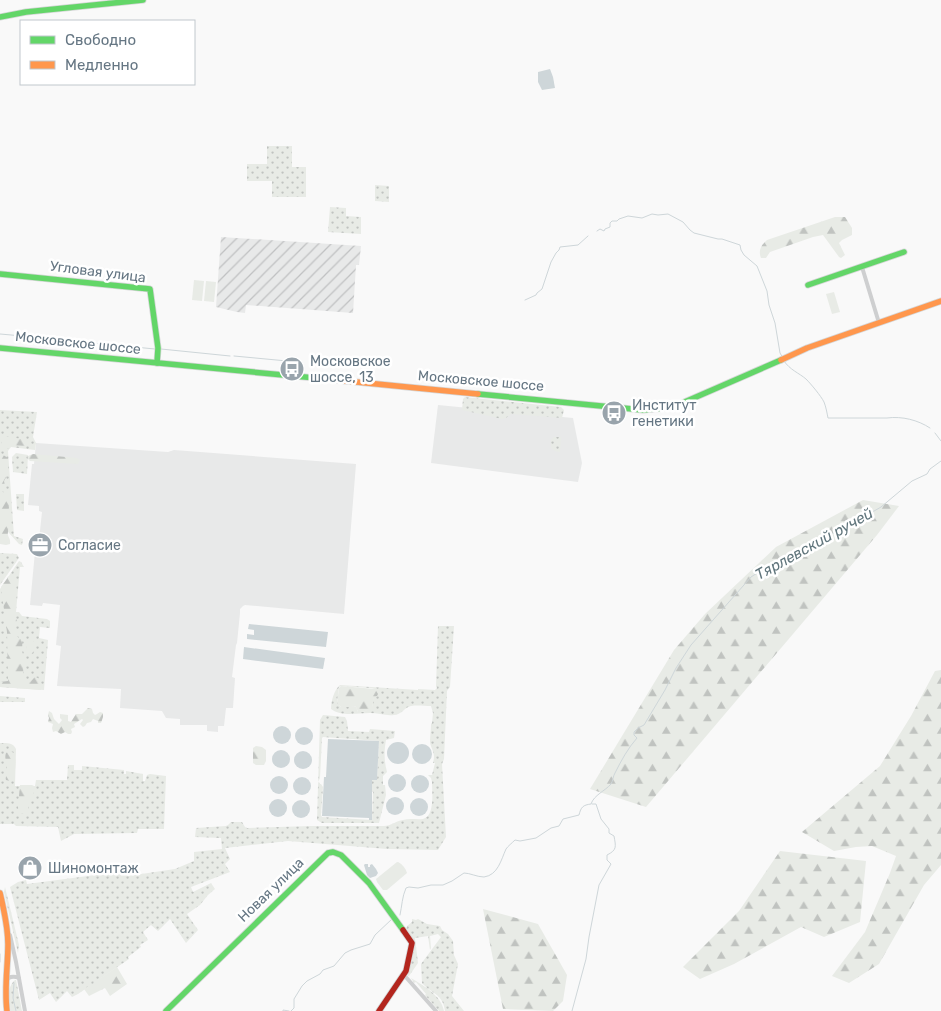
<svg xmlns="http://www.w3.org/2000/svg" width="941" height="1011" font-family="Rubik,sans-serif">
<defs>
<pattern id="industrial-furrows" width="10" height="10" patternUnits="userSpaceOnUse" patternTransform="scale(1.25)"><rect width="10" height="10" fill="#e8e9e9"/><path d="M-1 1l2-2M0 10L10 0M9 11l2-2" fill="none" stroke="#c0c1c2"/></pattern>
<pattern id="grass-dots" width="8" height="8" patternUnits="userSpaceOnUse" patternTransform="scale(1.25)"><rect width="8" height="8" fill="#e8ebe6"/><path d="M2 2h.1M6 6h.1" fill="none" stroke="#c0c3c0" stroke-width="1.8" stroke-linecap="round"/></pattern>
<pattern id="forest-firs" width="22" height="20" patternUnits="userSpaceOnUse" patternTransform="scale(1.25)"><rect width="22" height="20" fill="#e8ebe6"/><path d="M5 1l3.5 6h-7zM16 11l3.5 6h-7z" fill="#c0c3c0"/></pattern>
</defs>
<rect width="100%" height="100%" fill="#f9f9f9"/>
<g fill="#e8e9e9">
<polygon points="438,405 573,418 582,463 578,482 431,463"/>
<polygon points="36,443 168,452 174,450 356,464 344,614 245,605 243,606 240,609 240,613 237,643 236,645 232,677 235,678 233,708 226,708 224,726 218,726 218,732 207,731 207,725 180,725 180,719 166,718 162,711 120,708 121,689 57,686 61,646 56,645 60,605 43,603 42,606 30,605 36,541 39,540 42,512 39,511 39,506 28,505 32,464 34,464"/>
</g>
<polygon fill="url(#industrial-furrows)" points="221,237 361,246 359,265 356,265 353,313 246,305 245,313 237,312 216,307"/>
<g fill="url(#grass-dots)" fill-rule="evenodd">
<polygon points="267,146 292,146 292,167 306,167 306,197 272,197 272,181 247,181 247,164 267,164"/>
<polygon points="375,185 389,186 389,202 375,201"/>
<polygon points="330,207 346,208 346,216 361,217 361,234 328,232"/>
<polygon points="465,397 561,407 564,410 562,418 511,414 506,418 502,419 462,410 463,399"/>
<polygon points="0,410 37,412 33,437 36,443 35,450 11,447 8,451 14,536 23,539 22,545 19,544 0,523"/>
<path d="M554 437H561L560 452C551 451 550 448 551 440Z"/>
<polygon points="16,453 28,455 27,474 13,472 12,457"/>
<polygon points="16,494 24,494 24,511 17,510"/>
<polygon points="0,553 17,554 19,558 0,585"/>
<polygon points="19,561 21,562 24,567 20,567 16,612 19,612 22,616 47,619 50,621 50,628 40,627 39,638 48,640 44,690 0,687 0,589"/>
<path d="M438 626H454L450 687 447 691 444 759 442 764 446 837 438 850 387 849 288 841 225 848 230 859 225 864 230 872 191 887 193 892 211 883 215 889 208 895 200 905 187 914 198 930 186 943 170 919 158 931 151 925 143 932 148 940 140 945 141 947 128 957 129 959 78 994 72 997 67 991 56 1002 50 993 39 1000 10 887 18 882 26 880 27 884 126 871 128 876 175 869 194 861V852L222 849 221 838 195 837 196 828 226 826 228 825 231 822H242L245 827 247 828 311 826H384C391 826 396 821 403 820 410 818 417 820 423 819 435 816 432 793 432 782L431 778 428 775H432L435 763H433C436 752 431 750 430 742 430 736 431 730 431 724L432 723 433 713 431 706C425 706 417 705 411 706 405 707 401 715 394 715 386 716 378 713 370 713 358 713 341 717 331 709 331 701 334 690 340 685L418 690V689L435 690 437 688 436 686ZM341 686 371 688 375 689 372 707 363 712H358L356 707 354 706 341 707 337 703 339 687Z"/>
<polygon points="0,696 25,698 25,702 0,702"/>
<path d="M323 715 345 717 347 721 348 731 369 732 370 729 395 731 394 738 386 740C384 751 384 761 387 772L383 776V785H385L386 795 379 823H322L317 820 320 720ZM323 737 379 741 377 780H372V791L373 792 372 820 322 817 321 815 323 787 321 784H320V783L318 782 320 778 322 738Z"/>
<path d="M0 743C6 743 13 742 16 749L15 786H35L36 780H67L68 765H74V770H82V766L124 770V774H126V771L143 774V781H145L147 775 150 774 166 776 164 829H138L137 833 74 834 61 841 58 827 16 826 14 824H0Z"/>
<polygon points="5,887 19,945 18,953 4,892"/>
<path d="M412 919 416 920 418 919 427 924 440 926 442 930 448 934 453 941 454 955 458 964 452 996 464 1011H445C443 994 432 994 422 983L421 964 441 937 438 934 430 936 431 948 430 950 428 936 415 938 418 963 409 976H408V968L414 945 406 930 407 926 412 922Z"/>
<path d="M411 978C424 986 441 995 444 1011H439L425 995 426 994 416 982 414 983Z"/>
<path d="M15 980H16L22 1011H11C9 1000 6 988 15 980Z"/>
</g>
<g fill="url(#forest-firs)">
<path d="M835 217H845L852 228V235L842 240 839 243 845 255 841 258 839 257 823 235 813 237 770 252 766 258H761C758 251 761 245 767 240Z"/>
<polygon points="4,436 28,440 28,446 10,445 9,448 5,450 2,448 1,439"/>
<path d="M0 453 8 458V474L4 481 5 486 1 490 3 492 9 495C10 501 8 506 9 512 10 516 12 520 11 524 10 529 8 527 8 532 7 537 11 538 10 544L6 545 0 544Z"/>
<polygon points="33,454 77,458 80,460 78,464 30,461 28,459 28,456"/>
<polygon points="863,500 899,506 877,535 646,807 590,789 674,650 705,614 776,547"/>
<path d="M9 576 14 579 15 582 14 614 17 620C15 625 14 631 17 636 20 640 20 636 22 642 23 646 21 650 23 654 25 658 27 660 27 665L23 667 24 680 30 682 35 677C42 679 41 683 41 690L0 687V682L8 681 7 632 1 587Z"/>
<path d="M32 640 35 643C36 648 36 651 31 654L28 652 26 648 28 641Z"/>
<polygon points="941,670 941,865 924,885 879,964 849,983 832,976 865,932 890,873 896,856 872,846 856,847 834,851 802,832 880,766 911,716 935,671"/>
<polygon points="341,686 375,689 378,694 377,696 374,698 372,708 363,712 358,712 356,707 354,706 351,707 341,707 337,703 339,688"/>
<polygon points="88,708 92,709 93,713 95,715 97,714 100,712 103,713 103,717 101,723 98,723 98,721 93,719 91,722 87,723 85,726 83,727 80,724 83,720 82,719 74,724 75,727 71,729 72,732 71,734 68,734 65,732 61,734 56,731 53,732 52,728 53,724 48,722 49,718 48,715 49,711 52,713 54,719 59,724 62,720 60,718 60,714 68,715 68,721 71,722 76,714 82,714"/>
<polygon points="256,746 262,747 266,750 266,761 264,765 256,765 253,763 253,748"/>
<path d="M10 751 14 753C17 761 15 772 13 780L10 781 6 780C5 776 6 773 7 768 7 762 4 759 6 753Z"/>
<path d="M20 785H32L34 786C36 795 31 793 30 801 29 805 28 809 27 813L23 814 19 812 18 807Z"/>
<polygon points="780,851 866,861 860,922 824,937 801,927 734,964 700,979 683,967 739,911"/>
<polygon points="483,909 538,924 567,975 563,1001 553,1011 503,1009"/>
<polygon points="117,967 127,984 110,996 105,988 89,996 84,989"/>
</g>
<g fill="#e8ebe6">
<polygon points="194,280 204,281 202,301 192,300"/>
<polygon points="206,281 216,282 214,302 204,301"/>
<polygon points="834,292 840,312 832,314 826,294"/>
<path d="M397 862C401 862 406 869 407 873L387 890H383L377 882 376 879Z"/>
</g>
<g fill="#ced6d9">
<polygon points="550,69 553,77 555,88 542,90 538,82 538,72"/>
<polygon points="249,624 328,632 326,647 247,639 247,634 254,635 254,630 248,629"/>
<polygon points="244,647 325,658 323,669 243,659"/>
<circle cx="282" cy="735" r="9"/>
<circle cx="304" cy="736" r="9"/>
<polygon points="328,739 379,741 377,780 372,780 372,820 369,820 369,818 322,816 324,777 326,777"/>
<circle cx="398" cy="753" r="11"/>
<circle cx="422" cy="754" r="10"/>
<circle cx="281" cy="759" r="9"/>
<circle cx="303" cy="760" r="9"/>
<circle cx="397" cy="783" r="9"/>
<circle cx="420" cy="784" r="9"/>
<circle cx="279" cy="785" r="9"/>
<circle cx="302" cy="786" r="9"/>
<circle cx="395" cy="806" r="9"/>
<circle cx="419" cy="807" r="9"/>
<circle cx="278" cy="808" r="9"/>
<circle cx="301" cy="809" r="9"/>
<polygon points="365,864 368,864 368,867 370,867 370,865 372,864 376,869 378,873 376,876 370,878 367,875 364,865"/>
</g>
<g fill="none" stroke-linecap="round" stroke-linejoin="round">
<g stroke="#ced6d9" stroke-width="1">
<polyline points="597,231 600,229 604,231 605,229 610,227 610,223 612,221 617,221 619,219 628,216 642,218 652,214 658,215 668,214 683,222 690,230 694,233 718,239 722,239 740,245 741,250 744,255 757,266 767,291 769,305 775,323 780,353 783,358"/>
<polyline points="525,300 536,295 537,293 542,289 551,262 556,253 559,250 560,247 578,245 588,236"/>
<polyline points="0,334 67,340"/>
<polyline points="72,341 155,349"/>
<polyline points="161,349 230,356"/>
<polyline points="234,356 287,361"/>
<path d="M784 361C790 370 799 373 806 379 811 384 821 396 824 402 826 407 827 413 828 418H887C902 416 918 420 930 428"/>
<polyline points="935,433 941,441"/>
<path d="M400 915C402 906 402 897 406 888L409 887 418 888 431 885H443L452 881 464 873C470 873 477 877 484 877 498 875 501 860 506 849 508 846 512 843 515 840L520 841 536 838 551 828 559 826 563 819 579 815C581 807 583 805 591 804 594 795 605 791 611 784 613 781 613 776 615 773 621 761 628 748 637 738L634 735V732L638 728 644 725 665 690 676 668 691 645 751 577 765 568 822 541 843 526 862 518 881 507 912 481 927 474 930 469 941 461"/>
<polyline points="0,954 0,962"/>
<polyline points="14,983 13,998 16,1011"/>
<polyline points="283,1011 283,1010 289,1011"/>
<polyline points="291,1011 294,1008 294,999 302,986 307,981 320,974 323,970 334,966 345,953 351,950 370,944 375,935 392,919"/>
<path d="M572 1011 586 959 589 937 599 885 611 864 607 860V855C617 850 616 847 614 836L609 833V829L601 819 596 804H592"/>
</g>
<defs>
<g id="fast">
<polyline points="0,17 26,12 143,0"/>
<polyline points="0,274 150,289 158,348 157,363"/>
<polyline points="808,285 904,252"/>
<polyline points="0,348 326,379"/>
<polyline points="478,394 643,410 664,408 680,404 781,360"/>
<polyline points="166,1011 328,853 333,852 341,855 369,883 403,930"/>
</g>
<g id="slow">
<polyline points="781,360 807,348 941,301"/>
<polyline points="326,379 478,394"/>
<path d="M0 893C4 910 8 927 8 944 8 966 4 988 7 1011"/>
</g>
<polyline id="jam" points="379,1011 406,971 412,943 403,930"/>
</defs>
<use href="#fast" stroke="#d5d6d7" stroke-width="7"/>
<use href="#slow" stroke="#d5d6d7" stroke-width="7"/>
<use href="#jam" stroke="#d5d6d7" stroke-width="7"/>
<g stroke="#cecfd0" stroke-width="4">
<polyline points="862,267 879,323"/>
<polyline points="10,935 16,962 25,1011"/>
<polyline points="404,975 436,1011"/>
<path d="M6 981C9 976 14 976 19 978"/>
</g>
<use href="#fast" stroke="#63d668" stroke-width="5.5"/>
<use href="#slow" stroke="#ff974d" stroke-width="5.5"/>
<use href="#jam" stroke="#b3261e" stroke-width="5.5"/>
</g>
<defs>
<symbol id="bus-disc" viewBox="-11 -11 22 22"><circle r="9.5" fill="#99a4ac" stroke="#fff"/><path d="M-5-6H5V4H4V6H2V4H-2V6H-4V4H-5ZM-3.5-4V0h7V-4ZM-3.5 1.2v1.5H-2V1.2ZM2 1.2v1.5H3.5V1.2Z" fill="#fff"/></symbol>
<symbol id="office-disc" viewBox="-11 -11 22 22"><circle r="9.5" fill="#99a4ac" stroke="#fff"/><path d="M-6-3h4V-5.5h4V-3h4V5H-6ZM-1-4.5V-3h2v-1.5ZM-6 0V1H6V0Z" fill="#fff"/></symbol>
<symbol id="shop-disc" viewBox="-11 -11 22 22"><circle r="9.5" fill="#99a4ac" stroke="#fff"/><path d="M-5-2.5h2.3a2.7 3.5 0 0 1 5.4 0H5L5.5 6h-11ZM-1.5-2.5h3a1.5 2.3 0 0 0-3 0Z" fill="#fff"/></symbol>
</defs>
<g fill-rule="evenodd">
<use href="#bus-disc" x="278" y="355" width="28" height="28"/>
<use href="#bus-disc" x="600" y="399" width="28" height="28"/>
<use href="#office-disc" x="26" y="531" width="28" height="28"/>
<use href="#shop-disc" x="16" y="854" width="28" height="28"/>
</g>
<g text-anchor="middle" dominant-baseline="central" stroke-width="5" stroke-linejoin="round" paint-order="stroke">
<g font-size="14" fill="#657683" stroke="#fff">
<text transform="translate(98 272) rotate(7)">Угловая улица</text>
<text transform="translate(78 343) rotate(6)">Московское шоссе</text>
<text transform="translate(481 381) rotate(5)">Московское шоссе</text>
<text transform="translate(271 890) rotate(-44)">Новая улица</text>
</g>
<g font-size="14" fill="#657683" stroke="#fff" text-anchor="start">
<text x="310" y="361">Московское<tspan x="310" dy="16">шоссе, 13</tspan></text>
<text x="632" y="405">Институт<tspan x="632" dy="16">генетики</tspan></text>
<text x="58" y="545">Согласие</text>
<text x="48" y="868">Шиномонтаж</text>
</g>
<g font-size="15" font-style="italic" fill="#60757c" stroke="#fff">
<text transform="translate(814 544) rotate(-29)">Тярлевский ручей</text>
</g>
</g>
<rect x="20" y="20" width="175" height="65" fill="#ffffff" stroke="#c1c8cd"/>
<rect x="30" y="36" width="25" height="8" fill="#63d668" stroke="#c1c8cd"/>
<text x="65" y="45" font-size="15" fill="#657683">Свободно</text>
<rect x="30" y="61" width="25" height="8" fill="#ff974d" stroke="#c1c8cd"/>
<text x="65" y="70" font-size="15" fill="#657683">Медленно</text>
</svg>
